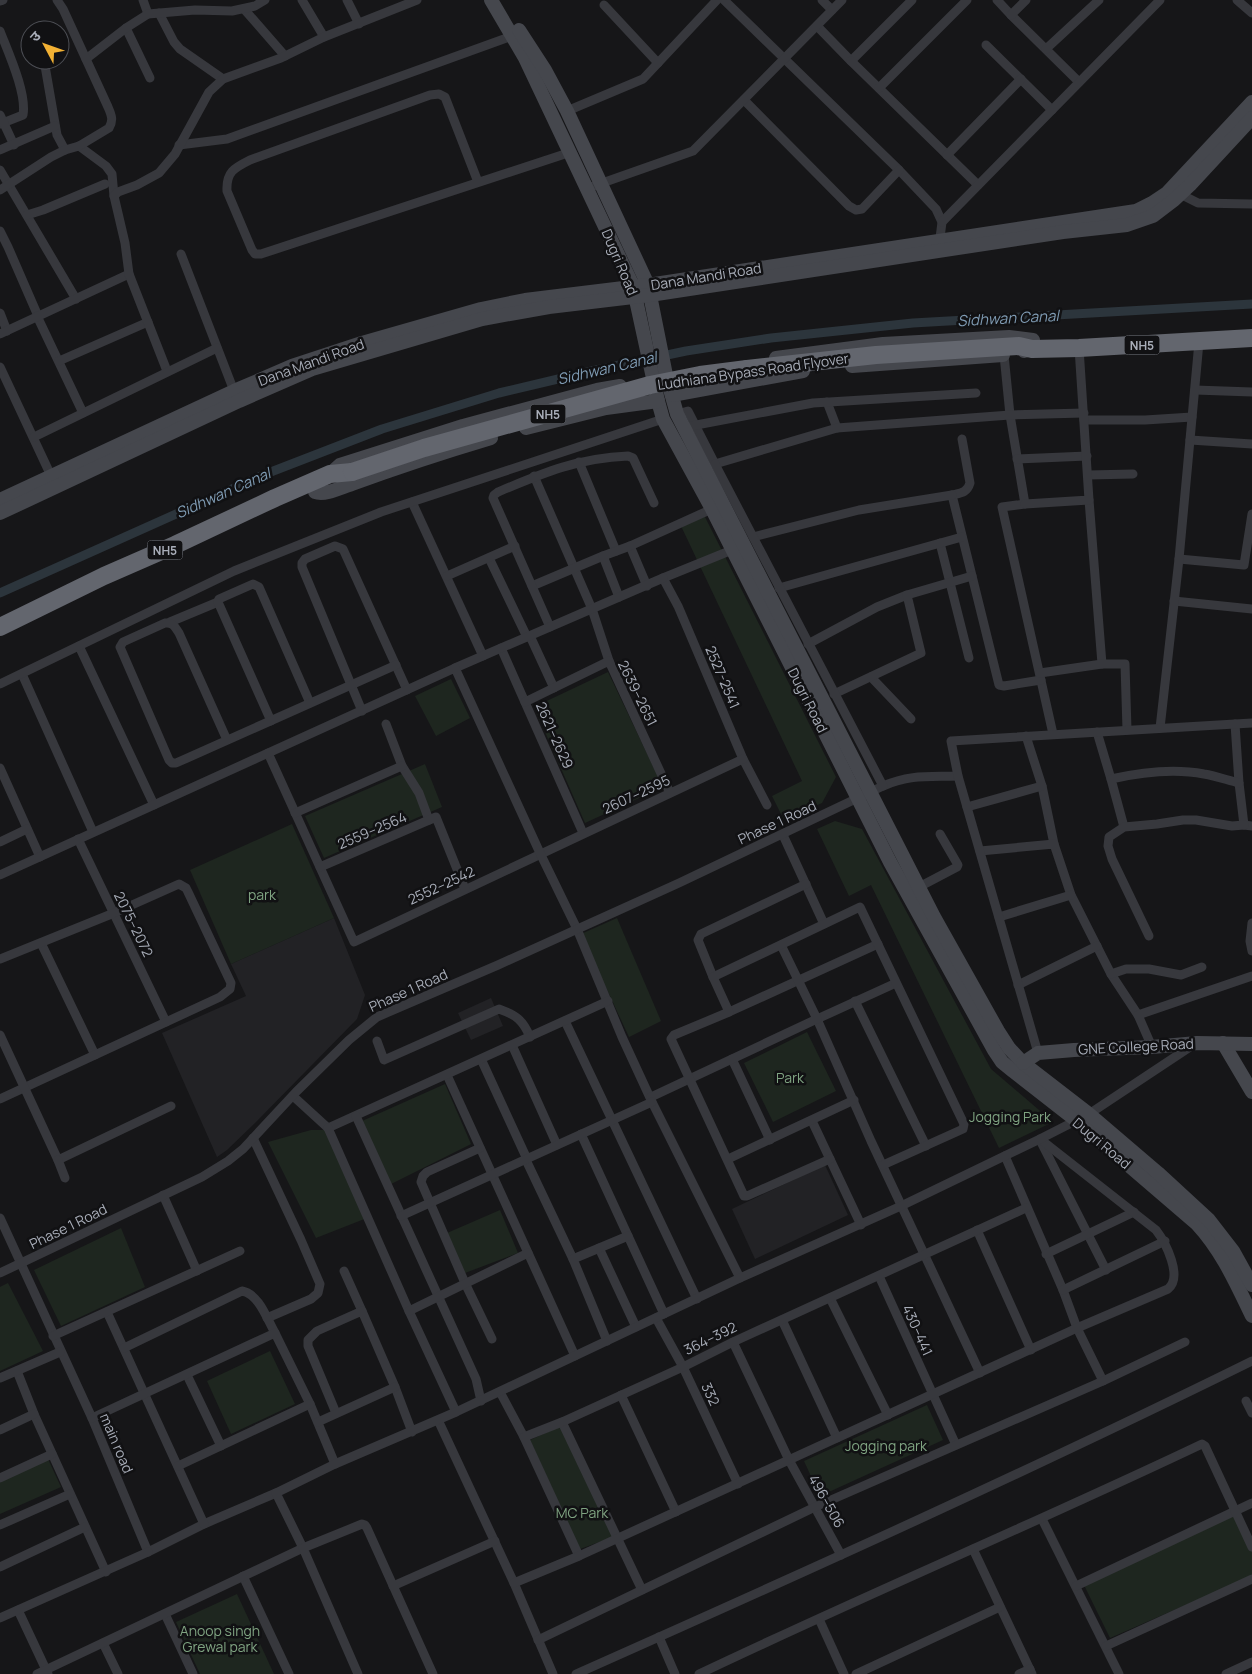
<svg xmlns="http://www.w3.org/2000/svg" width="1252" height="1674" font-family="Manrope,'Noto Sans Devanagari',sans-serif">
<rect width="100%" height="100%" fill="#161618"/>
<g fill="#222225">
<polygon points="334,918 365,995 357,1019 255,1123 227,1150 217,1157 162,1033 246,996 231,964"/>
<polygon points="491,998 503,1026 471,1040 458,1013"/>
<polygon points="825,1165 848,1215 755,1259 732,1209"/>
</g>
<g fill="#1e261f">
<polygon points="704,515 836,777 822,803 784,820 772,796 802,781 681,526"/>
<polygon points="608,672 663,787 585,823 534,707"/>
<polygon points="451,679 470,718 436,736 415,696"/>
<polygon points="425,764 442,807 324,858 305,816"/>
<polygon points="835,821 862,829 991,1069 1053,1122 999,1148 871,885 849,896 817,829"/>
<polygon points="292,824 334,918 231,964 190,870"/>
<polygon points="617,918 661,1021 629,1037 581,934"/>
<polygon points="807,1032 836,1091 773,1122 744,1063"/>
<polygon points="445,1084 471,1144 391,1184 362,1121"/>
<polygon points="311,1130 329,1130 367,1218 316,1238 268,1142"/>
<polygon points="500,1210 518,1253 465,1273 447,1233"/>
<polygon points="121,1228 145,1287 61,1326 34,1270"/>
<polygon points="8,1283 43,1351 0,1371 0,1287"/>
<polygon points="270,1351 295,1404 231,1434 207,1381"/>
<polygon points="927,1405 943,1440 820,1496 804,1461"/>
<polygon points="561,1426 613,1537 580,1549 530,1440"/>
<polygon points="48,1459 61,1487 0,1514 0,1481"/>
<polygon points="1238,1514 1252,1545 1252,1576 1110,1638 1084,1585"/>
<polygon points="237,1594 274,1674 200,1674 176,1622"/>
</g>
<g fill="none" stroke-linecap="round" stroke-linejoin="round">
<polyline stroke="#2c353c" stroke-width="9" points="0,593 263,475 382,429 499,393 596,370 686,351 771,338 913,323 1252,304"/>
<g stroke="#37383d" stroke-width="9">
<polyline points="143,0 148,14"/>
<polyline points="302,0 324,37"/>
<polyline points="347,0 359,24"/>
<polyline points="724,0 899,170 936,209 942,222 939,246"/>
<polyline points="822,0 832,10"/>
<polyline points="997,0 1011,15 1079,82"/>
<polyline points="1237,0 1252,13"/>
<polyline points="0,1 3,0"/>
<polyline points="604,5 658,63"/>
<polyline points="244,9 285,56"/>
<polyline points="159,13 174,42 180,49 223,79"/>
<polyline points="1011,15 1026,0"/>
<polyline points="817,26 851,61 912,0"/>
<polyline points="126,28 150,78"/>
<path d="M0 31C8 52 27 93 23 115L0 124"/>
<polyline points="986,45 1052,110"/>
<polyline points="1046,49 1099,0"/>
<polyline points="86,59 126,28 148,14 195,10 232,11 255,6 265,0"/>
<polyline points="44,60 57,135 65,150"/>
<polyline points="851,61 978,185"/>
<polyline points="879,88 967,0"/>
<polyline points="744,100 849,206 856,210 862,209 899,170"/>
<polyline points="567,111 643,79 717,0"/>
<polyline points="0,115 14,145"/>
<polyline points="179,145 227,139 512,36"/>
<polyline points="79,146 106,166 112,174 114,196"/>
<polyline points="0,150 55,126"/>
<polyline points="947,155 1021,79"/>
<polyline points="0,170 76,299"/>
<path d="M478 182 445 97 439 94 430 95 250 160C234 168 226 172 227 191L252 250 255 254H261L571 152"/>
<polyline points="588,188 693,151 842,0"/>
<path d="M0 190 51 157 65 150 79 146 109 128C114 120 111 114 108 107L63 9 57 0"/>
<polyline points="1180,194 1198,203 1252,204"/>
<polyline points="27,215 43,210 105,184"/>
<polyline points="942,222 1160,0"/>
<polyline points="0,231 8,247 38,316"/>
<polyline points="181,254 234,391"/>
<polyline points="0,313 7,331"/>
<polyline points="37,316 83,413"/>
<polyline points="0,334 129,274"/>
<polyline points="1004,355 1010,415 1025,504 1002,507 1053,734"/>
<polyline points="59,361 148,322"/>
<polyline points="0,367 53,480"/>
<polyline points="167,371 129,274 125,243 114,196 118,192 137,185 159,173 175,154 209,92 223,79 281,58 324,37 417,0"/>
<polyline points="1195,390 1252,392"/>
<polyline points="827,402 837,428"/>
<polyline points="677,414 688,411 715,464 837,428 1010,415 1084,413"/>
<polyline points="1084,420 1145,420 1192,417"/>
<polyline points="691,426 813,403 976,393"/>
<polyline points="34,437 217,348"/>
<path d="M962 439 970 483C967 493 961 493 952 495L999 685 1004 686 1041 680"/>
<polyline points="1190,440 1252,444"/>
<polyline points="1017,459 1087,456"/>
<polyline points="579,462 616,551"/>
<polyline points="1088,475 1133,474"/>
<polyline points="534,476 592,609 609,661"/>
<polyline points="1089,500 1102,664"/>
<polyline points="412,502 483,656"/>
<polyline points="1025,504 1089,500 1079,348"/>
<polyline points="753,537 859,510 952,495"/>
<polyline points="940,543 969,658"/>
<polyline points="630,546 647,586"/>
<polyline points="732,550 663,578 678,606 743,759 767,805"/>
<polyline points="489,558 527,637"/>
<polyline points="1179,559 1244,565 1252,514"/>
<polyline points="447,576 515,546"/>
<polyline points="532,586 603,556"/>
<polyline points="779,588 962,537"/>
<polyline points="619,597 603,556 630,546 712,509"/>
<polyline points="1174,601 1252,609"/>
<polyline points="170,622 218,602"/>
<path d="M550 627 493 498 494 495 498 492C543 473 578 458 628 456L633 458 654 503"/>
<polyline points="530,636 554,688"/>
<polyline points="808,644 877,607 907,595"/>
<polyline points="79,646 154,805"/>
<polyline points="501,648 583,833"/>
<polyline points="455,668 663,578"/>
<polyline points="1040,673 1102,664 1125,664 1127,730"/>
<polyline points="22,674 93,832"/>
<polyline points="871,677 911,719"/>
<polyline points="0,684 234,571 381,512 663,419"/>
<polyline points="834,694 921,653 907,595 972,576"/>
<polyline points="525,702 609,661 670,793"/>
<polyline points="362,711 302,567 302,563 305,559 335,546 343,549 407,690"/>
<polyline points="271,721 218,602 219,599 253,584 259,587 310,703"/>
<polyline points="386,724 402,766 419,793 429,820"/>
<polyline points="1235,724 1239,783 1244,825 1252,826"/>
<polyline points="1160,728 1179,559 1199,342"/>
<polyline points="1097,732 1111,779"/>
<path d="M227 740 179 633C175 627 173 622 165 623L123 642 120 647 169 760 172 763H176L396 665"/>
<polyline points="268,753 354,942 743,759"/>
<polyline points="0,768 40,857"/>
<path d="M883 786C911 774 929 777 958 776"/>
<polyline points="1042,786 1054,844"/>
<polyline points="967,807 1042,786 1026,736"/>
<polyline points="295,813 402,766"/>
<path d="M1124 827 1111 779C1142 772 1173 768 1204 774 1216 776 1227 780 1239 783"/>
<polyline points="783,835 824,924"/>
<polyline points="78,839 166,1022"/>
<polyline points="0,842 27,829"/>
<polyline points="980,851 1054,844 1071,895 1111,974 1138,1015"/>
<polyline points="320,867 436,817 465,889"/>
<polyline points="0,875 455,668 540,853 577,929 622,1037 652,1102 740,1278"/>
<polyline points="919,887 957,867 958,865 940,834"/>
<polyline points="999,917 1071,895"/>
<polyline points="1252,923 1250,941 1252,951"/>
<polyline points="1149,936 1112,859 1108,846 1109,837 1124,827 1157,824 1183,820 1196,820 1232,826 1244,825"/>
<polyline points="41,943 95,1055"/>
<polyline points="0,959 114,913 179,884 186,888 188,892 231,983 230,989 220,997 0,1099"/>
<polyline points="1111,974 1126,969 1149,969 1181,975 1202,967"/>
<polyline points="713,977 698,940 701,934 806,884"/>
<polyline points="896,983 817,1019 871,1141 980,1373"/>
<polyline points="1018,985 1097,946"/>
<polyline points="855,1001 926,1146"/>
<polyline points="729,1012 878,944"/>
<polyline points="565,1021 697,1299"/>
<polyline points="0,1035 58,1160 171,1106"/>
<path d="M377 1041 384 1060 499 1009C516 1015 523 1020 530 1037"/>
<polyline points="512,1045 557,1145"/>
<polyline points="1152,1047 1138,1015 1252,976"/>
<polyline points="1038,1053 958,776 951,741 1252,723"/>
<polyline points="481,1059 527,1159"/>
<polyline points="732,1059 770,1140"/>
<polyline points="447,1075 575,1356"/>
<polyline points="293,1096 328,1128 608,1001"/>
<polyline points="651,1097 817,1019 781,945"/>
<polyline points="356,1116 476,1379 481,1401"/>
<polyline points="812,1121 861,1225"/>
<polyline points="328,1128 409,1311 456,1412"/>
<polyline points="581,1134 664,1314"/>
<polyline points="253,1138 301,1240 320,1284 318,1293 311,1299 267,1318"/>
<polyline points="1041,1142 1106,1270"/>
<polyline points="480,1148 427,1172 423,1176 421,1182 465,1283 492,1339"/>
<polyline points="1005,1156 1063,1290 1077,1328 1103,1381"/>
<polyline points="728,1159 854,1100"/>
<polyline points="830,1159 747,1196 744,1196 671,1039 674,1035 729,1012 713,977 860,907 964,1124 963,1129 883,1165"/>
<polyline points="58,1160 65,1178"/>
<polyline points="526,1160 573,1259"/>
<polyline points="163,1195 197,1271"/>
<polyline points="401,1216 652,1102"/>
<polyline points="0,1218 92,1418 148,1552 204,1524 276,1493"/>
<polyline points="977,1230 1031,1350"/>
<polyline points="599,1248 636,1327"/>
<polyline points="1046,1254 1134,1212"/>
<polyline points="344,1271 362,1311"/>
<polyline points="0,1273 202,1177 228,1161 243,1149 296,1092 349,1040 377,1017 498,965 679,883 883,786 715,464"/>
<polyline points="879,1276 956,1445"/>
<polyline points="1063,1290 1165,1241"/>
<polyline points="830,1298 888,1415"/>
<polyline points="409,1311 528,1253"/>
<polyline points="107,1312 204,1524"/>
<polyline points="656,1318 683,1367 738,1484"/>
<polyline points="782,1320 837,1438"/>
<polyline points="53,1336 240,1251"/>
<polyline points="607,1341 573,1259 628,1236"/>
<polyline points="733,1342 789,1460 841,1555"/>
<path d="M124 1348 242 1291C259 1294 267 1319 275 1333"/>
<polyline points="17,1371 34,1414 106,1572"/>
<polyline points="187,1375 221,1446"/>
<polyline points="0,1378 60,1352"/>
<polyline points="500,1392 524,1437"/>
<polyline points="621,1395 676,1512"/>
<polyline points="1246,1401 1252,1413"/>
<polyline points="336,1413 308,1346 308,1340 317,1331 362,1311 395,1387 412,1432"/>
<polyline points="92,1418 275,1333 310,1404 335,1464"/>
<polyline points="438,1420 514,1583 553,1674"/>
<polyline points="318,1422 395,1387"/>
<polyline points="562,1422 642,1590"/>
<polyline points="0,1430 34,1414"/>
<polyline points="178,1466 310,1404"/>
<polyline points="0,1478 52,1454"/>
<polyline points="1042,1519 1119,1674"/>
<polyline points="0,1525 70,1494"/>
<polyline points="973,1549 1032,1674"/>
<polyline points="579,1556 524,1437 562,1422 683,1367 733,1342 1026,1208"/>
<polyline points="0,1567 85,1527"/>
<polyline points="243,1576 289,1674"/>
<path d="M514 1583 579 1556 1077 1328 1168 1289C1183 1277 1166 1243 1156 1230L1040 1139"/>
<polyline points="393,1586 495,1541"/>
<polyline points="1076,1586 1252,1503"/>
<polyline points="18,1610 48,1674"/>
<polyline points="165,1614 193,1674"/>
<polyline points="0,1618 148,1552"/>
<polyline points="819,1619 844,1674"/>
<polyline points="659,1637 675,1674"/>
<polyline points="538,1640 815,1507 1103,1381 1185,1342"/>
<polyline points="103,1643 118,1674"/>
<polyline points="1106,1646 1252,1579"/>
<polyline points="37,1674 303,1548 276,1493 335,1464 456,1412 740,1278 901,1206 1040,1139 1089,1114 1193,1045"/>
<polyline points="358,1674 303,1548 362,1524 365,1525 367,1528 433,1674"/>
<path d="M576 1674C803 1573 1029 1471 1252 1361"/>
<path d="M699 1674C865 1595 1036 1523 1202 1444L1205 1446 1252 1547"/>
<polyline points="856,1674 1000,1607"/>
<polyline points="1019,1674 1030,1669"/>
<polyline points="1226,1674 1252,1662"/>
</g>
<g stroke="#45474d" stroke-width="14">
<path d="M491 0 525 58 633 286 658 401 663 419 712 509 890 862 994 1050 1002 1062 1013 1071 1077 1121 1197 1224C1222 1251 1236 1283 1252 1316"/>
<polyline points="519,30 545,70 567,111 648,285 666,375 677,414 934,917 998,1031 1009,1048 1023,1063 1089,1114 1158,1173 1209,1220 1233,1251 1252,1285"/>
<polyline points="776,358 883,344 1009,337 1033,340 1032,349 1024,351"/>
<polyline points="852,366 1003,355"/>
<polyline points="672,395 803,371"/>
<polyline points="526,428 606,408 658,401"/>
<polyline points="330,474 340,465 463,426 597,390 620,386"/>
<path d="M315 492C325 496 342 487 352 484 398 467 444 452 491 438"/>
<polyline points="0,500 234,391 292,366 362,343 481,309 525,300 648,285 1136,211 1152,203 1167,193 1252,102"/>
<polyline points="0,513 239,401 312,369 482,319 549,307 650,295 1063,232 1127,225 1153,216 1174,200 1190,185 1252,118"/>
<polyline points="1223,1043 1252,1092"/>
<polyline points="1023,1063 1038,1053 1074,1050 1152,1047 1197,1043 1252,1044"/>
</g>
<g stroke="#63666e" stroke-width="18">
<polyline points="747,369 876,355 1019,346 1032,349 1079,348 1252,338"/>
<polyline points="0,627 104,576 175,545 275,498 330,474 352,472"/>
</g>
<polyline stroke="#63666e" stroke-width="18" points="352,472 424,448 650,385 700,375 747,369"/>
</g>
<g text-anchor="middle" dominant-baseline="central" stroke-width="5" stroke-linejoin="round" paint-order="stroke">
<g fill="#111113" stroke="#7b7e86" stroke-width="1">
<rect x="1124.5" y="335.5" width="35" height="19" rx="4"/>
<rect x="530.5" y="404.5" width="35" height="19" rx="4"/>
<rect x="147.5" y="540.5" width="35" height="19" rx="4"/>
</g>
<g font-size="12" font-weight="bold" fill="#a8adb8">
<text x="1142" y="345">NH5</text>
<text x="548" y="414">NH5</text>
<text x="165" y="550">NH5</text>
</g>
<g font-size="14" fill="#a8adb8" stroke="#111113">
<text transform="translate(620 262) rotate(67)">Dugri Road</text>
<text transform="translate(706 276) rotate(-9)">Dana Mandi Road</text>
<text transform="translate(311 362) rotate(-20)">Dana Mandi Road</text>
<text transform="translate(753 371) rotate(-8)">Ludhiana Bypass Road Flyover</text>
<text transform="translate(723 677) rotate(67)">2527-2541</text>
<text transform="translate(638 693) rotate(64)">2639--2651</text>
<text transform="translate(808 700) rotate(63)">Dugri Road</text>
<text transform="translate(555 735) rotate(66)">2621--2629</text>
<text transform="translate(636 794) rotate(-25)">2607--2595</text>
<text transform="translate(777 822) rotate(-25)">Phase 1 Road</text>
<text transform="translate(372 830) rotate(-23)">2559--2564</text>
<text transform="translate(441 885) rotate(-25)">2552--2542</text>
<text transform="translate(134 924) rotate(64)">2075--2072</text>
<text transform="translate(408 990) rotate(-24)">Phase 1 Road</text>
<text transform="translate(1136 1046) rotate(-3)">GNE College Road</text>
<text transform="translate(1102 1143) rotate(40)">Dugri Road</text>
<text transform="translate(68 1226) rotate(-26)">Phase 1 Road</text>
<text transform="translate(918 1330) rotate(66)">430--441</text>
<text transform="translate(710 1338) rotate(-26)">364--392</text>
<text transform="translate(711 1394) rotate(65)">332</text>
<text transform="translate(117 1443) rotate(67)">main road</text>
<text transform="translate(827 1501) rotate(61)">496--506</text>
</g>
<g font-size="14" fill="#7fa381" stroke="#111113">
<text x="262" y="894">park</text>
<text x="790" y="1077">Park</text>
<text x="1010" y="1116">Jogging Park</text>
<text x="886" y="1445">Jogging park</text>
<text x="582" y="1512">MC Park</text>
<text x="220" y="1630">Anoop singh<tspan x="220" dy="16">Grewal park</tspan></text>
</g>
<g font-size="15" font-style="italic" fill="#7f9bb3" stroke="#111113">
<text transform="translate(1008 318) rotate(-3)">Sidhwan Canal</text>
<text transform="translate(607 368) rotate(-13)">Sidhwan Canal</text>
<text transform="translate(223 493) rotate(-24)">Sidhwan Canal</text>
</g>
</g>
<g transform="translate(45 45) rotate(311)"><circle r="24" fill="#111113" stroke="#4d4f55"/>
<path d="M0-4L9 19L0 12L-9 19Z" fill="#f2b134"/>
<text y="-8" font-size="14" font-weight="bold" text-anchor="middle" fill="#a8adb8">उ</text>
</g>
</svg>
